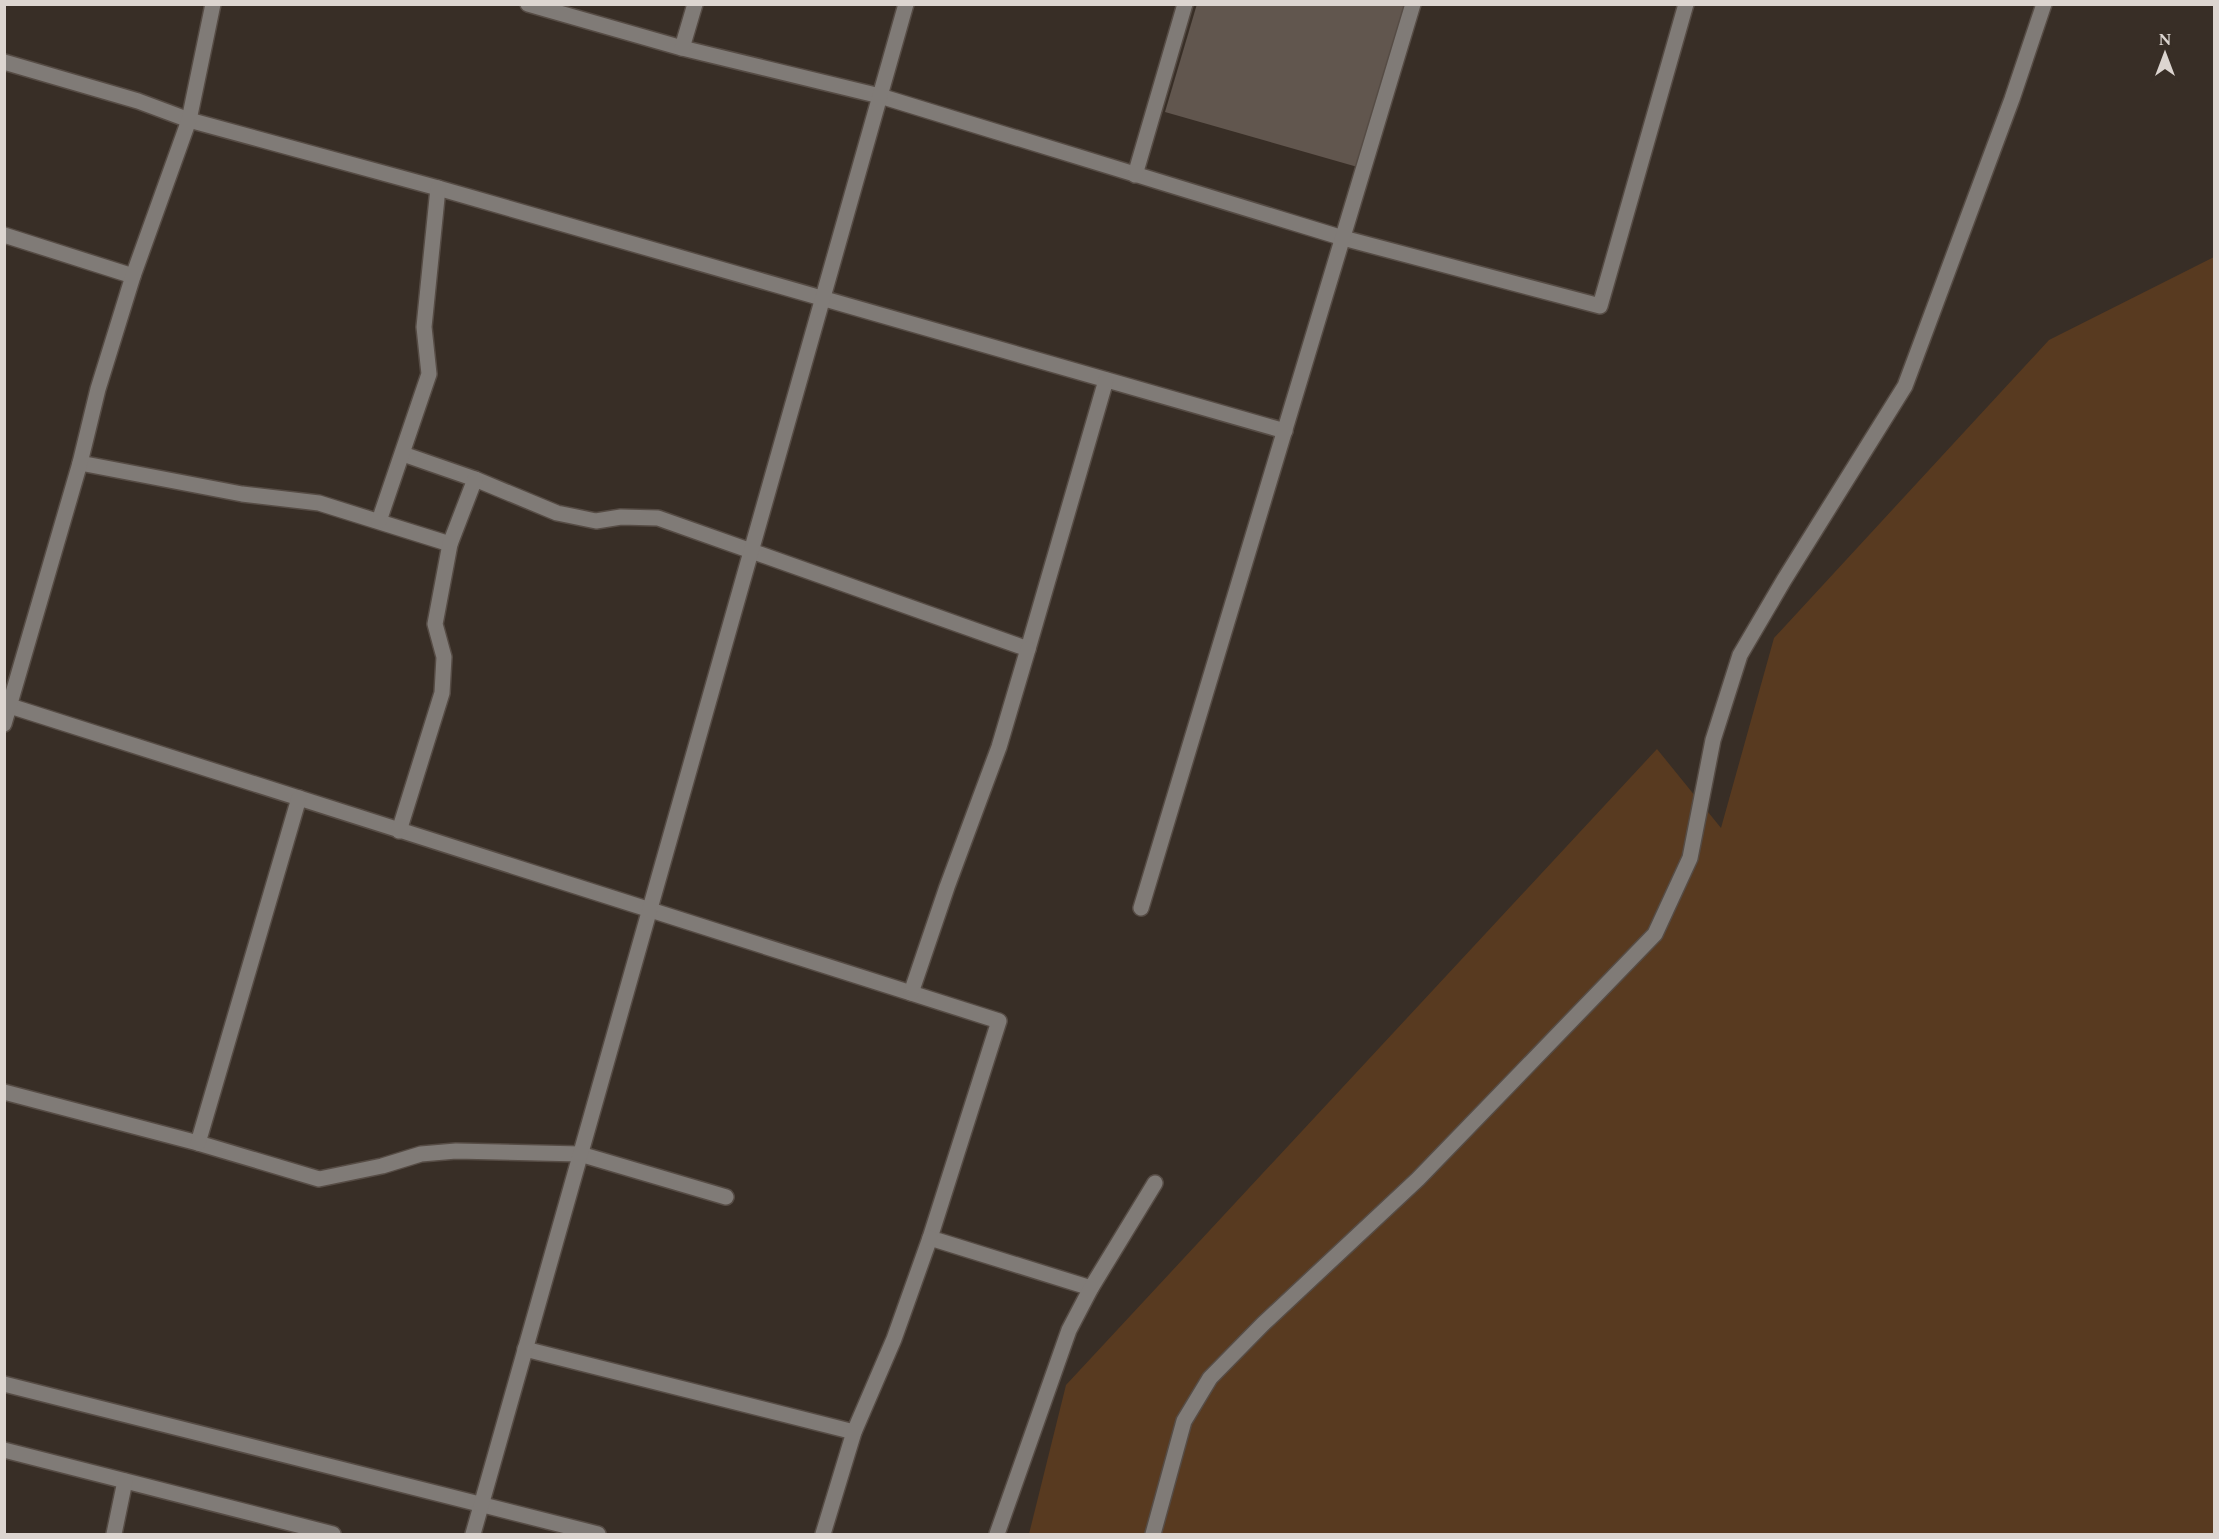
<svg xmlns="http://www.w3.org/2000/svg" width="2219" height="1539" font-family="Spectral,serif">
<rect width="100%" height="100%" fill="#382e26"/>
<polygon fill="#583a20" points="2214,257 2214,1534 1029,1534 1066,1385 1657,749 1721,828 1774,638 2049,340"/>
<polygon fill="#61564e" points="1197,4 1409,4 1361,168 1165,112"/>
<g fill="none" stroke-linecap="round" stroke-linejoin="round">
<defs>
<g id="minor">
<polyline points="528,4 682,48 880,96 1343,238 1600,306 1686,4"/>
<polyline points="682,48 695,4"/>
<polyline points="4,62 138,101 189,120 438,188 1285,431"/>
<polyline points="1135,175 1185,4"/>
<polyline points="4,235 133,276"/>
<polyline points="403,454 475,479 557,513 596,521 621,517 658,518 1028,649 1106,380"/>
<polyline points="80,463 242,494 319,503 450,544"/>
<polyline points="379,521 429,374 424,327 438,188"/>
<polyline points="10,706 999,1021 930,1238 1091,1288"/>
<polyline points="4,724 80,463 98,389 133,276 189,120 213,4"/>
<polyline points="399,831 442,693 444,657 435,624 450,544 475,479"/>
<polyline points="1141,908 1413,4"/>
<polyline points="911,993 947,887 999,747 1028,649"/>
<polyline points="4,1092 198,1143 319,1179 382,1166 421,1154 456,1151 580,1154 726,1197"/>
<polyline points="198,1143 299,798"/>
<polyline points="525,1349 854,1432"/>
<polyline points="4,1384 598,1534"/>
<polyline points="4,1450 333,1534"/>
<polyline points="114,1534 125,1481"/>
<polyline points="473,1534 906,4"/>
<polyline points="823,1534 854,1432 894,1339 930,1238"/>
<polyline points="997,1534 1069,1330 1091,1288 1155,1183"/>
<polyline points="1153,1534 1184,1421 1210,1378 1263,1324 1418,1179 1655,934 1690,858 1713,740 1740,655 1784,580 1905,386 2012,99 2044,4"/>
</g>
</defs>
<use href="#minor" stroke="#564c45" stroke-width="18"/>
<use href="#minor" stroke="#807b77" stroke-width="15"/>
</g>
<rect width="2219" height="1539" fill="none" stroke="#dcd5d0" stroke-width="12"/>
<g transform="translate(2165 54)" stroke="#382e26" stroke-width="4.5" paint-order="stroke">
<path d="M0-4.5L10 22L0 15L-10 22Z" fill="#dcd5d0"/>
<text y="-9" font-size="16" font-weight="bold" text-anchor="middle" fill="#dcd5d0">N</text>
</g>
</svg>
